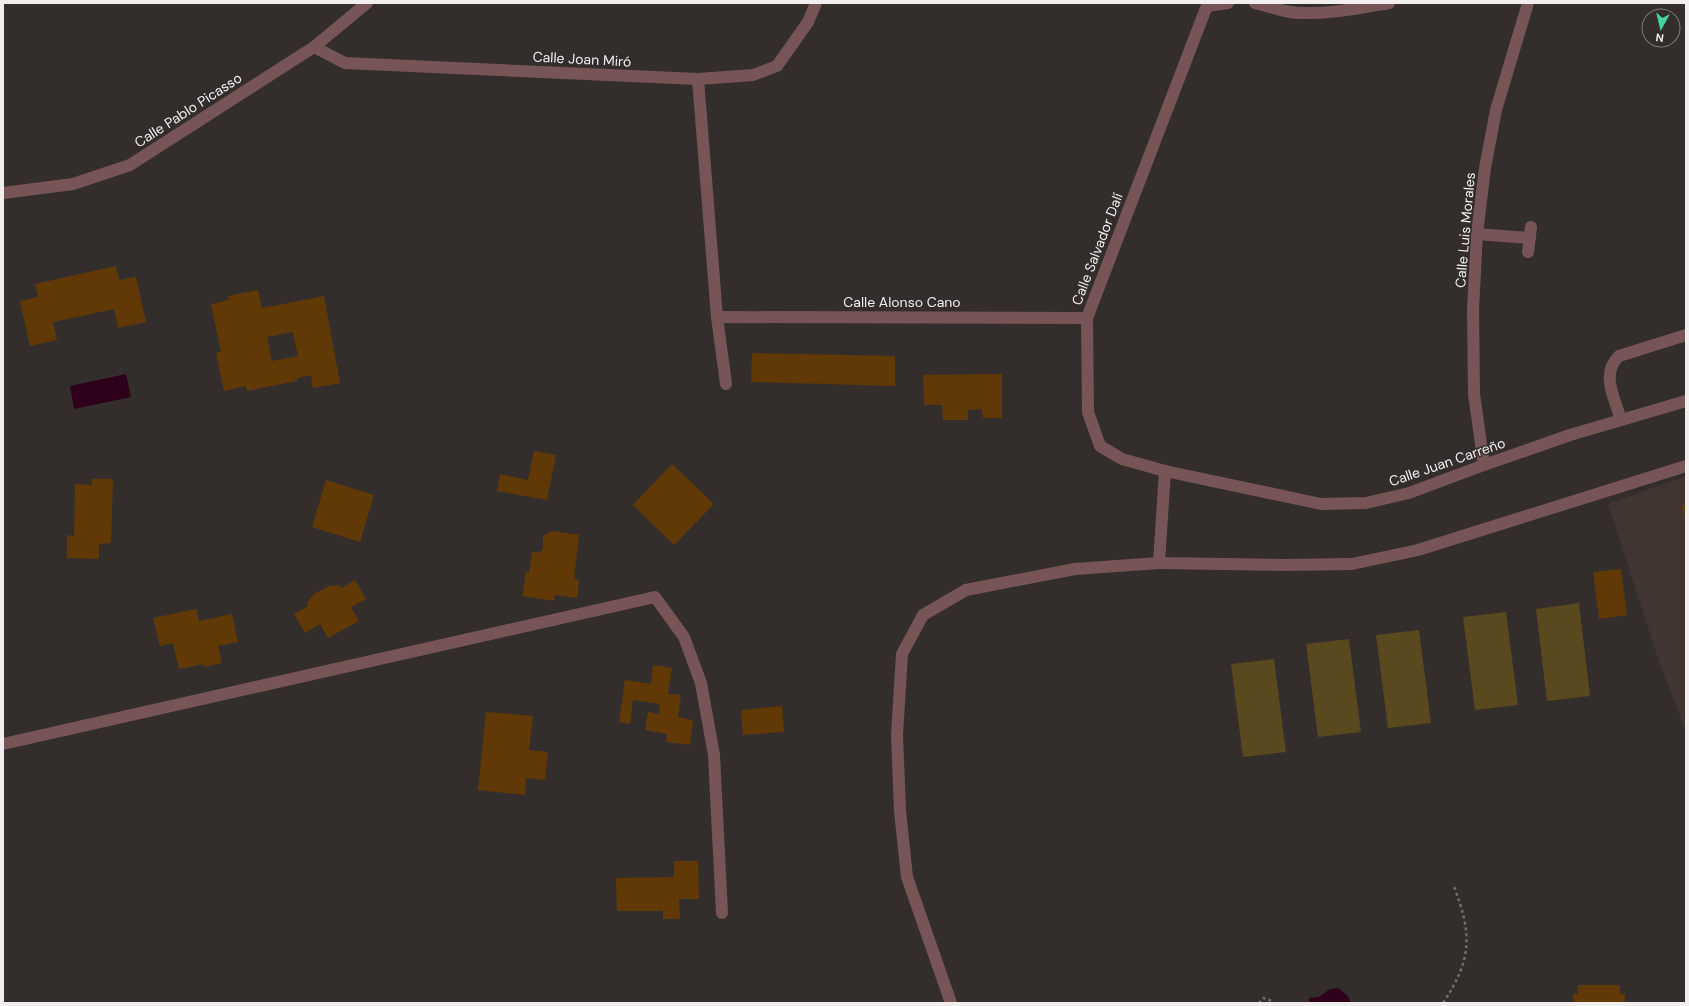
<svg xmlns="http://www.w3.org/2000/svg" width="1689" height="1006" font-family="'DM Sans',sans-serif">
<rect width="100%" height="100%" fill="#332e2c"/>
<polygon fill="#413532" points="1686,476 1686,732 1659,661 1608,504"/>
<g fill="#58491e">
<polygon points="1579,603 1590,696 1547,701 1536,609"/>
<polygon points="1506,612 1518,705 1475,710 1463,617"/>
<polygon points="1419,630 1431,723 1388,728 1376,635"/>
<polygon points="1349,639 1361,732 1318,737 1306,644"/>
<polygon points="1274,659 1286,752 1243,757 1231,664"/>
</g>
<g fill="#2e001b">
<polygon points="126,374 131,397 74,409 70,386"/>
<polygon points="1338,988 1348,996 1351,1003 1309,1003 1309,998 1319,997 1330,989"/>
</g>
<g fill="#613907" fill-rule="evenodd">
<polygon points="116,266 119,280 136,277 146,322 118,328 114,309 53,322 57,340 30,346 20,301 38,297 35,284"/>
<path d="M258 290 262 308 324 296 340 383 313 388 311 375 297 378V381L247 391 246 386 224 391 216 353 221 352 211 304 229 300 228 296ZM293 332 298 356 272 361 267 337Z"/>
<polygon points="752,353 895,356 895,386 751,382"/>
<polygon points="1002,374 1002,418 983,418 982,409 968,410 968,420 943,420 942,405 924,405 923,375"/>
<polygon points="534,451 556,455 547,500 497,491 500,474 528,480"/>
<polygon points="672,464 714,504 674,545 633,505"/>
<polygon points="92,479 113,479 111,543 99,544 99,559 67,558 67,535 74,536 75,484 92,485"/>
<polygon points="326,480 374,495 360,542 312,527"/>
<polygon points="1686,505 1686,521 1681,506"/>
<polygon points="552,531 579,535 574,579 579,580 577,598 555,595 554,601 522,596 526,572 529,573 532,551 539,553 543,549 543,536"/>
<polygon points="1621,569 1627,615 1599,619 1593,572"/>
<polygon points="355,580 366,599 351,607 359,621 328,638 320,624 305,633 294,614 308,606 307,603 314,594 329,586 339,585 341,588"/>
<polygon points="196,609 199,621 232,614 238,642 218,646 222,663 204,667 204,664 179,669 173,643 160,646 153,618"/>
<polygon points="653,665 672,668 668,694 681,695 678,717 693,720 690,745 666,742 667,734 645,730 648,712 659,714 660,704 633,700 630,724 619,722 625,680 651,684"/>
<polygon points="782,706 784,732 743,735 741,710"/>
<polygon points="486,712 533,716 529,750 548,752 545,780 526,778 525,795 478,790"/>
<polygon points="674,861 698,861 699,899 679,899 680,919 663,919 663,911 617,911 616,878 674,877"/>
<polygon points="1578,985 1620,985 1620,994 1625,994 1625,1003 1573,1003 1573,994 1578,994"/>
</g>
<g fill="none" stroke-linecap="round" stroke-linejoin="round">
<g stroke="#736e6d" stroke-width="2.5" stroke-dasharray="3 3" stroke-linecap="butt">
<polyline points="1259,1003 1263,998 1272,1001 1273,1003"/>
<path d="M1443 1003C1473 958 1472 933 1453 884"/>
</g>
<g stroke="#775557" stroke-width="12">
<polyline points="1208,3 1087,318 1088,412 1100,446 1122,459 1165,471 1321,504 1366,503 1409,493 1484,465 1570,435 1686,401"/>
<path d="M1255 3C1270 6 1284 13 1300 13 1330 14 1360 8 1389 3"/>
<polyline points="1207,6 1228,3"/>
<polyline points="314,47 345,63 698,79 753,75 777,66 808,22 816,3"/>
<polyline points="698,79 717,317 726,384"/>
<polyline points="3,193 73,184 130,165 314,47 367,3"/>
<polyline points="1477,234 1530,238"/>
<polyline points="1528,252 1531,227"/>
<polyline points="717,317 1087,318"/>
<path d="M1621 420C1615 399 1600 374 1619 356L1686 335"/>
<polyline points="1484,465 1474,394 1473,309 1477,234 1485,168 1496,110 1528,3"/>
<polyline points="1165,471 1159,563 1284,565 1352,564 1418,550 1686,466"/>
<polyline points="3,744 655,597 684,637 701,683 714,755 722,913"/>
<polyline points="951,1003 907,877 900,811 897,735 902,654 923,615 966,590 1075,569 1159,563"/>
</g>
</g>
<g text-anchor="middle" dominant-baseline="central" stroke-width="3" stroke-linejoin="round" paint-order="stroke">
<g font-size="14" fill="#f1eeed" stroke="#332e2c">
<text transform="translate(582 59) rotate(3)">Calle Joan Miró</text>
<text transform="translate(188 110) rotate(-33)">Calle Pablo Picasso</text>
<text transform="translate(1465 230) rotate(-85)">Calle Luis Morales</text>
<text transform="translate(1097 249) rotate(-69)">Calle Salvador Dalí</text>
<text x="902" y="302">Calle Alonso Cano</text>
<text transform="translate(1447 462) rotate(-19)">Calle Juan Carreño</text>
</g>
</g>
<rect width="1689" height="1006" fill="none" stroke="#f1eeed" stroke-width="8"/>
<g transform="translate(1661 28) rotate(188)"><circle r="19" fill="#332e2c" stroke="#7f7b79"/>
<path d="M0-3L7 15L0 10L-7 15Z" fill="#45d49f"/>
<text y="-6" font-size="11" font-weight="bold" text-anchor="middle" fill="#f1eeed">N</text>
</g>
</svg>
